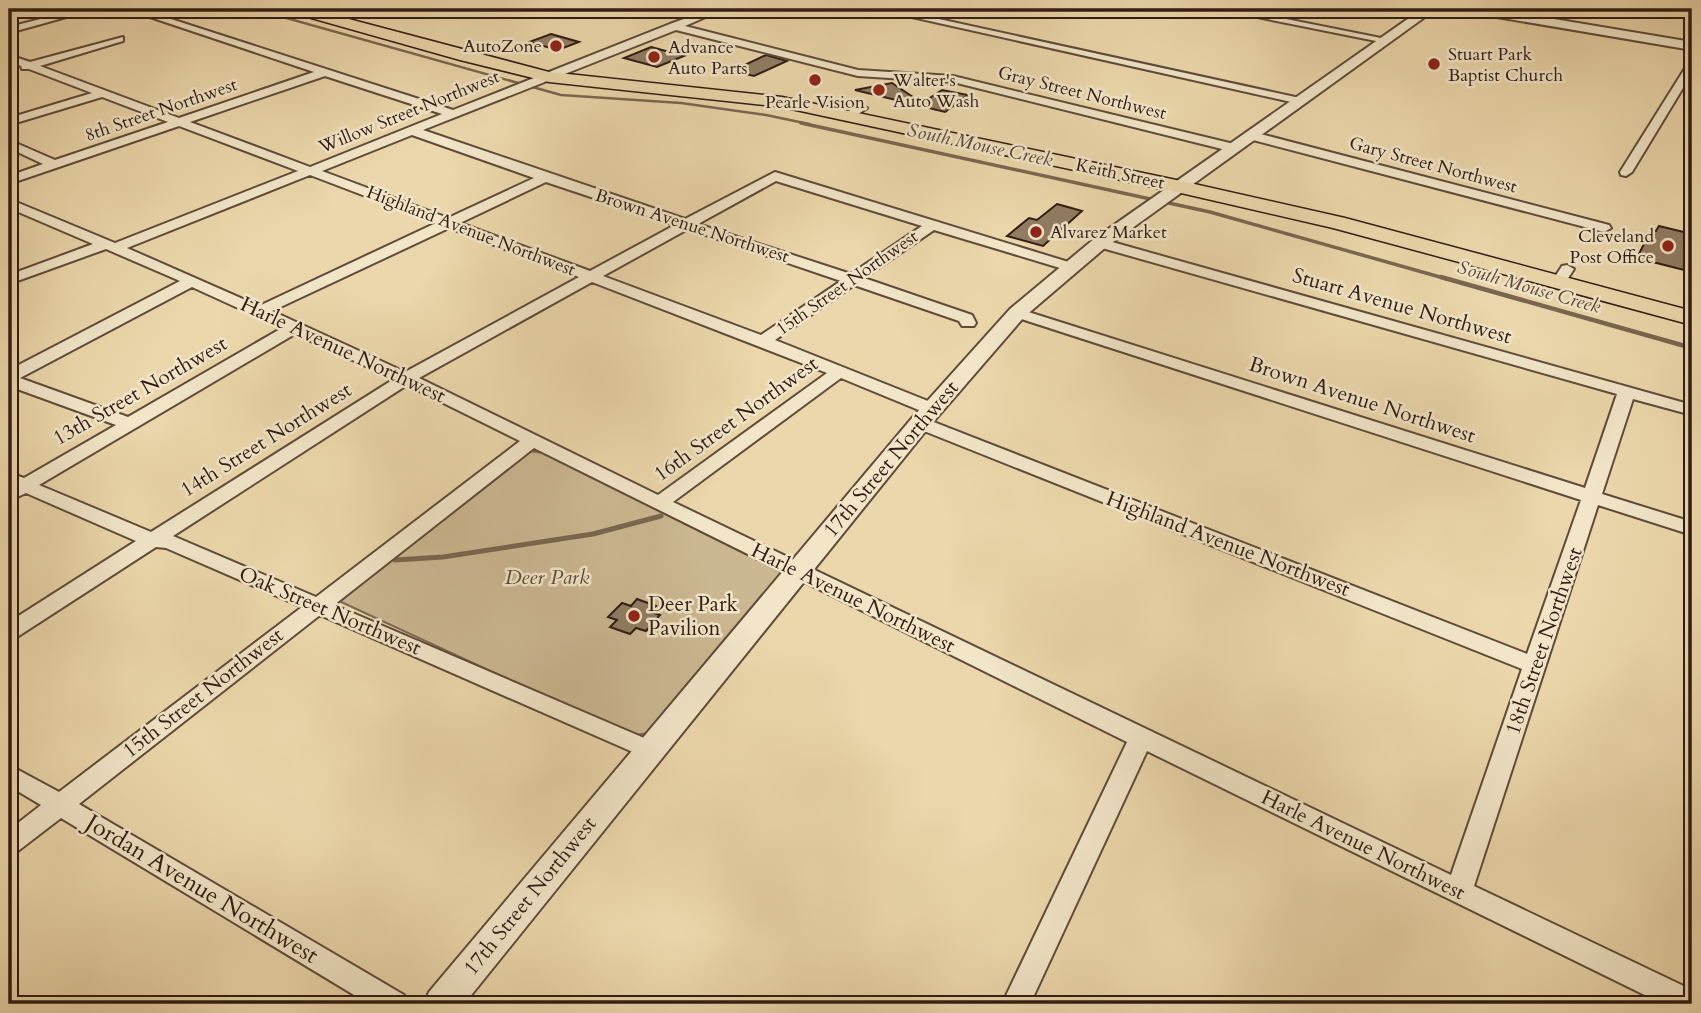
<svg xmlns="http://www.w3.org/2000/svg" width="1701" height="1013" font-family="Cardo,serif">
<rect width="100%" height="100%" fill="#ebd7ab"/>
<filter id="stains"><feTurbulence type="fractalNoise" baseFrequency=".00286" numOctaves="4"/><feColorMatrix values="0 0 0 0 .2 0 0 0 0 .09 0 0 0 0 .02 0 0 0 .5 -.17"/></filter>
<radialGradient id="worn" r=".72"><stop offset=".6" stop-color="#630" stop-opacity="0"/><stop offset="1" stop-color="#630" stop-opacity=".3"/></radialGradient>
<polygon fill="#cbb791" stroke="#7e6a52" stroke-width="2" points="529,451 543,453 779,571 781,576 649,733 635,735 620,731 339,601"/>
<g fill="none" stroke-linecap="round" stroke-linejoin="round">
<polyline stroke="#7a6650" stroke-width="2.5" points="254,9 561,95 681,103 766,115 809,124"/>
<polyline stroke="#7a6650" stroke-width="3.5" points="801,123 1210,212 1447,279"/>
<polyline stroke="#7a6650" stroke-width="4.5" points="1441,277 1692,348"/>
<polyline stroke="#7a6650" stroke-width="5" points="395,560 443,557 593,534 661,516"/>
</g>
<g fill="#917d63" stroke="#301c14" stroke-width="2">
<polygon points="551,34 579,42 558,50 529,42"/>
<polygon points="651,47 684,56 657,67 624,58"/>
<polygon points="766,55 787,61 754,76 732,71"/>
<polygon points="892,83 922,103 942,90 968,95 945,112 855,90"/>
<polygon points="1057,204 1082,211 1043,246 1007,236 1029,218 1037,220"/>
<polygon points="1659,226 1692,234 1692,272 1637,258 1651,230 1656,231"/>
<polygon points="637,599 656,606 651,612 660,615 646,631 636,628 630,634 610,627 617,620 608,617 622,603 631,606"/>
</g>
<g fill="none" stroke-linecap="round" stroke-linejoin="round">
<defs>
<g id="minor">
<polygon points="80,9 95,9 9,33 9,27"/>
<path d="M126 9H140L453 110 670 24 711 9H724L685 26 858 70 953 76 1238 145V151L1234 152 953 82 858 76 676 30 423 130 685 219 775 172 1075 264 1077 267 1070 271 934 230 864 278 972 315 976 323 974 326H962L959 321 854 285 775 340 938 405 941 409 938 413H926L841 378 673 502 1451 875 1522 669 914 427 911 423 914 419H926L1527 654 1581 500 1012 316 1009 313 1017 308 1022 310 1585 488 1617 394 1095 246 1093 243 1095 240H1105L1692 405V415L1633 399 1602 494 1692 522V535L1598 505 1474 886 1692 990V1004H1663L1147 751 1030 1004H1002L1127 742 534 448 334 605 658 744 662 750 658 756 650 759 642 756 320 615 79 804 404 995 408 1004H369L61 818 18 851 9 855V830L41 805 9 786V765L59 792 302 607 166 548 156 547 17 637 9 639V622L136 541 26 493 9 501V473L24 478 116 425 9 386V370L180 281 106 249 9 284V275L93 244 9 208V199L115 243 298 171 179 126 9 184V176L43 164 9 148V140L55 160 168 122 102 97 9 125V118L92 93 29 69H22L21 66 9 62V55L30 62 123 37V41L40 66 179 118 314 72ZM325 76 442 114 310 167 190 122ZM412 135 534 178 448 218 322 171ZM310 175 436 223 259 306 127 248ZM776 181 922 226 851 274 698 224ZM546 182 675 225 590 271 460 223ZM449 228 579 277 405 372 272 311ZM688 229 841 281 761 335 603 276ZM592 282 827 373 658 495 419 378ZM192 287 282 328 128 417 20 378ZM295 334 394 379 151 532 39 485ZM407 385 520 441 316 597 173 536Z"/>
<polygon points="876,9 893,9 1300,98 1306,101 1300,104"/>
<polygon points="1217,9 1236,9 1391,40 1386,43"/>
<polygon points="1692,62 1692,73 1632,172 1626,176 1621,175 1620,172 1687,65"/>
<polygon points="857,106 867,108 854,117 846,117 846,113"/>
<polygon points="1253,132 1609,225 1611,228 1604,232 1249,139 1249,133"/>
<polygon points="1567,265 1574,269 1563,286 1553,286 1551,283 1562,266"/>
</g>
<g id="tertiary">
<polygon points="1422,9 1436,9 1106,247 1024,317 928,428 464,1004 424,1004 429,992 912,418 1010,309 1094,239"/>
<polygon points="1467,9 1494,9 1692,42 1692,50 1473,13"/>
</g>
<polygon id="primary" points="288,9 311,9 549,72 782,97 1181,181 1345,218 1692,311 1692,325 1333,228 1181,193 782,107 549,82 460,60 290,12"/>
</defs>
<use href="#minor" stroke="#5f4b3a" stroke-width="4"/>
<use href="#tertiary" stroke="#5f4b3a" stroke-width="4"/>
<use href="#primary" stroke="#301c14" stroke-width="3"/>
<use href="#minor" fill="#f2e5c8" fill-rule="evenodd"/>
<use href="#tertiary" fill="#f2e5c8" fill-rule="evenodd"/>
<use href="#primary" fill="#ebd7ab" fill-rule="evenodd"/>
</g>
<g fill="#8f2418" stroke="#f2e5c8" stroke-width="2.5">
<circle cx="556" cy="46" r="7"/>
<circle cx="654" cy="57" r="7"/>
<circle cx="1434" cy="64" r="7"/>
<circle cx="815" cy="80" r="7"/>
<circle cx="879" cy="90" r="7"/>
<circle cx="1036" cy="232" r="7"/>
<circle cx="1668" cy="246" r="7"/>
<circle cx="634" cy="616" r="7"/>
</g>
<g text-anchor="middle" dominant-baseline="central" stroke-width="5" stroke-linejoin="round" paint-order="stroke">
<g font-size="18" fill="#301c14" stroke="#f2e5c8" text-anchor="start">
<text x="542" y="46" text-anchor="end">AutoZone</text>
<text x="668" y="47">Advance<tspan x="668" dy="21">Auto Parts</tspan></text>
<text x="1448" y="54">Stuart Park<tspan x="1448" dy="21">Baptist Church</tspan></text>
<text x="893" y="80">Walter's<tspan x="893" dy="21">Auto Wash</tspan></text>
<text x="815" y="102" text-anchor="middle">Pearle Vision</text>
<text x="1050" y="232">Alvarez Market</text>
<text x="1654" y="236" text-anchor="end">Cleveland<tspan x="1654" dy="21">Post Office</tspan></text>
</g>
<g font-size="18" fill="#301c14" stroke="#f2e5c8">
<text transform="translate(1082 93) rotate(14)">Gray Street Northwest</text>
<text transform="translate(161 110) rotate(-19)">8th Street Northwest</text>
<text transform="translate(409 112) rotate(-22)">Willow Street Northwest</text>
<text transform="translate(1433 165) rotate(15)">Gary Street Northwest</text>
<text transform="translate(1120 174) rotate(12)">Keith Street</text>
<text transform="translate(692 226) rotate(18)">Brown Avenue Northwest</text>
<text transform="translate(471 231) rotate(21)">Highland Avenue Northwest</text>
<text transform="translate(847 283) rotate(-35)">15th Street Northwest</text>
</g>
<g font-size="19" font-style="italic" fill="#5b4737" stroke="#f2e5c8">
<text transform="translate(980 145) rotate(12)">South Mouse Creek</text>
<text transform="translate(1529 287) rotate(16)">South Mouse Creek</text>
</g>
<g font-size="21" fill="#301c14" stroke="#f2e5c8">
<text transform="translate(1402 306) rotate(16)">Stuart Avenue Northwest</text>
<text transform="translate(343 350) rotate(25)">Harle Avenue Northwest</text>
<text transform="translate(140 391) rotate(-30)">13th Street Northwest</text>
<text transform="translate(1362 400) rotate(18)">Brown Avenue Northwest</text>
<text transform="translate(736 419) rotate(-36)">16th Street Northwest</text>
<text transform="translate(266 440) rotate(-32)">14th Street Northwest</text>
<text transform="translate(891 459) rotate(-50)">17th Street Northwest</text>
<text transform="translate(1228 544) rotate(21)">Highland Avenue Northwest</text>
<text transform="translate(853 598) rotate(26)">Harle Avenue Northwest</text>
<text transform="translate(330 611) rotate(23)">Oak Street Northwest</text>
<text transform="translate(1544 641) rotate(-71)">18th Street Northwest</text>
<text transform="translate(203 693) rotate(-38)">15th Street Northwest</text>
<text transform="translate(1363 845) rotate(26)">Harle Avenue Northwest</text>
<text transform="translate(530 896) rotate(-51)">17th Street Northwest</text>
</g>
<g font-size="21" font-style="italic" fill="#5e4a3a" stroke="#f2e5c8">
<text x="547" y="577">Deer Park</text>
</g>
<g font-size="21" fill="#301c14" stroke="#f2e5c8" text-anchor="start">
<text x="648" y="604">Deer Park<tspan x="648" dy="24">Pavilion</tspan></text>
</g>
<g font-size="24" fill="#301c14" stroke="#f2e5c8">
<text transform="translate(202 889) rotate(31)">Jordan Avenue Northwest</text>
</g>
</g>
<rect width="1701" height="1013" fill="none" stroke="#ebd7ab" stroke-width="35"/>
<rect x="10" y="10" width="1680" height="992" fill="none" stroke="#301c14" stroke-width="3.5"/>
<rect x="18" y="18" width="1666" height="978" fill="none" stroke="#301c14" stroke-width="2"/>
<rect width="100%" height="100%" filter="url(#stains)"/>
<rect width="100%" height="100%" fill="url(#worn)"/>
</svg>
